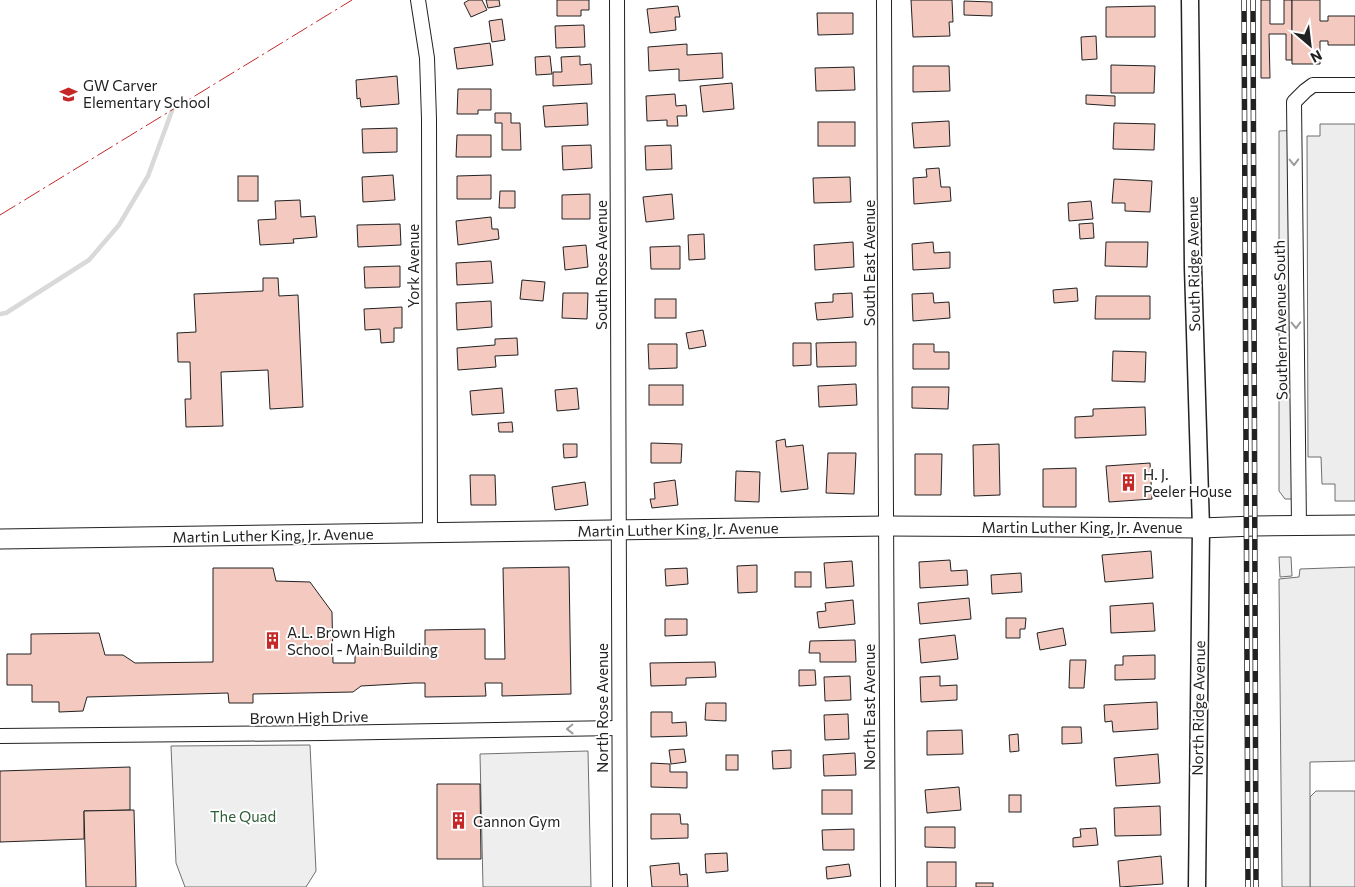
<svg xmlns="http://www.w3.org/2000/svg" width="1355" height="887" font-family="Commissioner,sans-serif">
<rect width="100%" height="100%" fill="#fff"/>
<g fill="#eee" stroke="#6f6f6f">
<polygon points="1279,557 1291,557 1292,576 1280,577"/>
<polygon points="310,745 316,871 306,887 185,887 176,863 171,746"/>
<polygon points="588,751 591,887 483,887 480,754"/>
<polygon points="1316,791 1355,791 1355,887 1310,887 1310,797"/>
</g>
<g fill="#ededed" stroke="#6f6f6f">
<polygon points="1320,124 1355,124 1355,501 1335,501 1335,484 1322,484 1321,457 1308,457 1307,136 1320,136"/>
<polygon points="1301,130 1303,499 1285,499 1279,491 1279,131"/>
<polygon points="1355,567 1355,761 1310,762 1310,887 1282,887 1279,579 1299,577 1300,569"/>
</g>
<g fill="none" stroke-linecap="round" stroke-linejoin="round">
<polyline stroke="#d9d9d9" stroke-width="4.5" points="0,314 6,313 89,260 119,225 148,176 173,108 176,103"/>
</g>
<g fill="#f3c9c0" stroke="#222">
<polygon points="469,0 482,0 487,10 471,17 464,3"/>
<polygon points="486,0 499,0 500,6 488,8"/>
<polygon points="557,0 589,0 589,10 581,10 581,16 557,16"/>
<polygon points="911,0 952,0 953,22 949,22 950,36 913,37"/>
<polygon points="1261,0 1270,0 1270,24 1284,24 1284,0 1292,0 1292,60 1286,60 1286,34 1269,34 1270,78 1261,78"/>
<polygon points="1292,0 1320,0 1320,21 1328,21 1328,16 1355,16 1355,45 1328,45 1328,41 1320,41 1320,64 1292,64"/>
<polygon points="964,1 992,2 992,16 964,15"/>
<polygon points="678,6 680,17 675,17 676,30 650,33 647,9"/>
<polygon points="1155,6 1155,37 1106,37 1106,7"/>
<polygon points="817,13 853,13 853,34 818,35"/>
<polygon points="502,19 505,40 492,42 489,21"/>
<polygon points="584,25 585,47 556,48 555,26"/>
<polygon points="1096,36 1097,59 1082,60 1081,37"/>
<polygon points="490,43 493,65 457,69 454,48"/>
<polygon points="687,44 687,55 722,53 723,78 679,81 679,69 649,71 648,47"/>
<polygon points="550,56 552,74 536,75 535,57"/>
<polygon points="580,56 580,65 591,64 592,84 553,86 553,72 562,72 561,57"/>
<polygon points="1111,65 1155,66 1154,93 1111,93"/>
<polygon points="913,66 949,66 950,91 913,92"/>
<polygon points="854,67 855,90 816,91 815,68"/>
<polygon points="397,76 399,104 361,107 360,98 357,99 356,80"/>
<polygon points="732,83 734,109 703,112 700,86"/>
<polygon points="458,89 491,89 491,110 478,110 478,114 457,114"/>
<polygon points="675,94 676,106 686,105 687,116 677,116 678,126 667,126 667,120 647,121 646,96"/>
<polygon points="1086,95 1115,96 1115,106 1086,104"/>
<polygon points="587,103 588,125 545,127 543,106"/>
<polygon points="495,113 511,113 511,123 520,123 521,150 502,150 502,123 495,123"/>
<polygon points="949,121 950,146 914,148 912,123"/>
<rect x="818" y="122" width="37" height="24"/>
<polygon points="1114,123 1155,124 1154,150 1113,149"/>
<polygon points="397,128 397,152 363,153 362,129"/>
<polygon points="457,135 491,135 491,157 456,157"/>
<polygon points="591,145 592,168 563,170 562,146"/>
<polygon points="671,145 672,169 646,170 645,146"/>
<polygon points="939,168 941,187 950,187 951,201 914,204 913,178 927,177 926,169"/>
<polygon points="393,175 395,200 363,202 362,177"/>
<polygon points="491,175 491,199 457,199 457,176"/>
<rect x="238" y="176" width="20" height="25"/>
<polygon points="850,177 851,202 814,203 813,178"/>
<polygon points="1114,179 1152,181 1150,212 1125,211 1125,203 1112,203"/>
<polygon points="500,191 515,191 515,208 499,208"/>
<polygon points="590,194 590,219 562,219 562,195"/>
<polygon points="672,194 674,219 646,222 643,197"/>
<polygon points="300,200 301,217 315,216 317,237 293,239 294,243 260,245 258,220 276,219 275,201"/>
<polygon points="1091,201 1093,219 1069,221 1068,203"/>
<polygon points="491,217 492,229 498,229 499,239 458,245 456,221"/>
<polygon points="1093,223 1094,238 1080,239 1079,224"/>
<polygon points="400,224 401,245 358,247 357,225"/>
<polygon points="704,234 705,259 689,260 688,235"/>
<polygon points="853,242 854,267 815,270 814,245"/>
<polygon points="933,242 934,253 950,252 950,268 913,270 912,244"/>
<polygon points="1106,242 1148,242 1147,267 1105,266"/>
<polygon points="586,245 588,267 565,270 563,247"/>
<polygon points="680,246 680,269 651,269 650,247"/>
<polygon points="491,261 493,283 457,285 456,263"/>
<polygon points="400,266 400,287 365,288 364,267"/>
<polygon points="263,278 278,278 279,296 298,295 303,407 270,409 268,370 221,372 223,426 186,427 185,399 191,399 190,362 178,362 177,333 196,332 194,294 263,291"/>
<polygon points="522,280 545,282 543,301 520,299"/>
<polygon points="1077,288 1078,301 1054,303 1053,290"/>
<polygon points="563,293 588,293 587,319 562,318"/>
<polygon points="852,293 853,317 817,320 815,303 833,302 833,294"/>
<polygon points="933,293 934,303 949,302 950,318 913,321 912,294"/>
<polygon points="1096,296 1150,296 1150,319 1095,319"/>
<rect x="655" y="299" width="21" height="19"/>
<polygon points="491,301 492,327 457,330 456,303"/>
<polygon points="402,307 402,328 394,328 394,342 381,343 380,329 365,330 364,309"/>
<polygon points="703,330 706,346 689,349 686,333"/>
<polygon points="517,338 518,355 495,356 496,367 458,370 457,348 495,345 495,339"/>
<polygon points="856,342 856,366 817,367 816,343"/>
<polygon points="793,343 811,343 811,365 793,366"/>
<polygon points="648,344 677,344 677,368 649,369"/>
<polygon points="913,344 934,344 934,352 949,352 949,369 913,369"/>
<polygon points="1113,351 1146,352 1145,382 1112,381"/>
<polygon points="856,384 857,405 819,407 818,386"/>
<rect x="649" y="385" width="34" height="20"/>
<polygon points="912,387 949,387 948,409 912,408"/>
<polygon points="502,388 504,413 472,415 470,391"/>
<polygon points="577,388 579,409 557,411 555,390"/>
<polygon points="1145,407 1146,435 1075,438 1075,417 1093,416 1093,409"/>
<polygon points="512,422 513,432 499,432 498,423"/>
<polygon points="785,439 786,447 803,445 808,489 781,492 776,441"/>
<polygon points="651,443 682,444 681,463 651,463"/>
<polygon points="563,444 577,444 577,457 564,458"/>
<polygon points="999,444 1000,495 974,496 973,445"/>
<polygon points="828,453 856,453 854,494 826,493"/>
<polygon points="915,454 942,454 941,495 915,495"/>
<polygon points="1150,463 1152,499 1109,502 1106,466"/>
<polygon points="1076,468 1076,507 1043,507 1043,469"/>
<polygon points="736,471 760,472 759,502 735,501"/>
<polygon points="470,475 495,475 496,505 471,505"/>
<polygon points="675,480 678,505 652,508 650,499 655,499 654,483"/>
<polygon points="585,482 588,505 555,510 552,487"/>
<polygon points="1151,551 1153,578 1105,582 1102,555"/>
<polygon points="950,560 951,571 967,570 968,585 920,588 919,562"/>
<polygon points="852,561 854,586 826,588 824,563"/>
<polygon points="757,565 757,592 738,593 737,566"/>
<polygon points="569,567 571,694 502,696 502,683 485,683 486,696 425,697 425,683 414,683 361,686 353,692 253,694 253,703 229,703 228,693 87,697 83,711 59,712 59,702 32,702 32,685 7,685 7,654 31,654 31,634 99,633 105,655 123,655 135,663 213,662 213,568 273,568 276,581 310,582 332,612 333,663 355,663 355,650 425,649 425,630 485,629 485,659 505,659 503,568"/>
<polygon points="687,568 688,584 666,586 665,569"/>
<rect x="795" y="572" width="16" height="15"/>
<polygon points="1021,573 1022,592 992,594 991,575"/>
<polygon points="969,598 971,619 920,624 918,603"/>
<polygon points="853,600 855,624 819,628 817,612 826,611 825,603"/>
<polygon points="1153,603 1155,631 1111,633 1110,606"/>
<polygon points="1006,618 1026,618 1025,629 1020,629 1020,638 1006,638"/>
<polygon points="665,619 687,619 687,635 665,636"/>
<polygon points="1063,628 1066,645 1040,650 1037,633"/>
<polygon points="955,635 958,659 921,663 919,639"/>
<polygon points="855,640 856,662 820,662 820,653 809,653 810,641"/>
<polygon points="1155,655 1155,679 1115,680 1115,665 1123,665 1123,656"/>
<polygon points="1070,660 1086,660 1084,688 1069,688"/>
<polygon points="715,662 716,677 686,678 686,685 651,686 650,663"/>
<polygon points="799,670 815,670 816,685 799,686"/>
<polygon points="850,676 851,700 825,701 824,677"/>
<polygon points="940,676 940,686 957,685 957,700 921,702 920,677"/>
<polygon points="1157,702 1158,729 1113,732 1112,721 1105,722 1104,705"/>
<polygon points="706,703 726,703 726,721 705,720"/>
<polygon points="651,712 672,712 672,723 686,722 687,736 651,737"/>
<polygon points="848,714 849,739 825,740 824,715"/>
<polygon points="1062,727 1081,727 1082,743 1062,744"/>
<polygon points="962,730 963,754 927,755 927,731"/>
<polygon points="1018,734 1019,751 1010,752 1009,735"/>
<polygon points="684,749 686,762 671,764 669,750"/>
<polygon points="791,750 791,768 773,769 772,751"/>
<polygon points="855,753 856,775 824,776 823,755"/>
<polygon points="1158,754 1160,783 1116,786 1114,758"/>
<rect x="726" y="755" width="12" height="15"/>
<polygon points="651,763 670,764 670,772 687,772 687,788 651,787"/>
<polygon points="130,767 130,810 84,811 84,839 0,842 0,771"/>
<polygon points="437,784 480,784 481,859 437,859"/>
<polygon points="959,787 961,810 927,813 925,790"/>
<rect x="822" y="790" width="30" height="24"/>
<rect x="1009" y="795" width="12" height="17"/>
<polygon points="1160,806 1161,835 1115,836 1114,808"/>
<polygon points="134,810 136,887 86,887 84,811"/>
<polygon points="651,814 680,814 681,824 688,824 688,838 651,839"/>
<polygon points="925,827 955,827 955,848 925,847"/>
<polygon points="1096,828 1098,845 1073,847 1073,838 1081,837 1080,829"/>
<polygon points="854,829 854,850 823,850 822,830"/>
<polygon points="727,853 728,871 706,873 705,854"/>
<polygon points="1161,856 1163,884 1120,887 1118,861"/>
<rect x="927" y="862" width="29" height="25"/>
<polygon points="679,863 680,875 687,874 688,887 652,887 650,866"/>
<polygon points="849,864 851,876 827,879 826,867"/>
<rect x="976" y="883" width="17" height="4"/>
</g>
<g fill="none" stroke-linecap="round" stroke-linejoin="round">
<defs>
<g id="minor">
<polyline points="418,0 427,58 429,119 430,533"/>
<polyline points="617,0 620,887"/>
<path d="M884 0C887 296 884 591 888 887"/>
<polyline points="1299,526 1294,102 1305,91 1313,85 1355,85"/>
<polyline points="0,736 323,733 618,728"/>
</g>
<polyline id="tertiary" points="1190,0 1193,268 1201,528 1197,887"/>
<polyline id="secondary" points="0,539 885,526 1201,528 1255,526 1355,525"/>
</defs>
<use href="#minor" stroke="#222" stroke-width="16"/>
<use href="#tertiary" stroke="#222" stroke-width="19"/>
<use href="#secondary" stroke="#222" stroke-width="21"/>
<use href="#minor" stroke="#fff" stroke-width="14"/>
<use href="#tertiary" stroke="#fff" stroke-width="16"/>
<use href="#secondary" stroke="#fff" stroke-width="19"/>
<defs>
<g id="rail">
<polyline points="1244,0 1248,887"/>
<polyline points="1253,0 1256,887"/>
</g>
</defs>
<use href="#rail" stroke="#222" stroke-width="5.5"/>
<use href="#rail" stroke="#fff" stroke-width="4" stroke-dasharray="11" stroke-linecap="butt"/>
<polyline stroke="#c62828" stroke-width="1" stroke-dasharray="18 4 2.5 4" stroke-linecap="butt" points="0,215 352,0"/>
</g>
<defs><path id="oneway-chevron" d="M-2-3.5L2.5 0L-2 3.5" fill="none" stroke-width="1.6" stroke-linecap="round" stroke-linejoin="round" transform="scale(1.25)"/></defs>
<g stroke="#9c9c9c">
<use href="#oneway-chevron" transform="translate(1294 162) rotate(89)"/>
<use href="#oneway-chevron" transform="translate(1296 325) rotate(89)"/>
<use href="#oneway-chevron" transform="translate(570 729) rotate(179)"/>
</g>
<defs>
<symbol id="school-bare" viewBox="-9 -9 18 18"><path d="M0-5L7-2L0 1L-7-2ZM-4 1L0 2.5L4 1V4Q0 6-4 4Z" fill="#c62828" stroke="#fff" stroke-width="2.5" paint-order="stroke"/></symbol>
<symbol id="building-bare" viewBox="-9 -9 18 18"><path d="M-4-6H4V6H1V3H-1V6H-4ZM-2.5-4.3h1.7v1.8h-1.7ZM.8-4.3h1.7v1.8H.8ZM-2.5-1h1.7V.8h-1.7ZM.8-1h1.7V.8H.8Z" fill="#c62828" stroke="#fff" stroke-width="2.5" paint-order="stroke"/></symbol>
</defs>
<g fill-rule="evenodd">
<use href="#school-bare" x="56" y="82" width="25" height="25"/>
<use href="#building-bare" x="1116" y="470" width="25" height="25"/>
<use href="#building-bare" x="260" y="628" width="25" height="25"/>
<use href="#building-bare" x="446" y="808" width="25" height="25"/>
</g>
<g text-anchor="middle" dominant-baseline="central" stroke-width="4" stroke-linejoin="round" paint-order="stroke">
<g font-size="15" fill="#222" stroke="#fff" text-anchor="start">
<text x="83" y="85">GW Carver<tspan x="83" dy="17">Elementary School</tspan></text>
<text x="1143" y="474">H. J.<tspan x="1143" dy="17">Peeler House</tspan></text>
<text x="287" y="632">A.L. Brown High<tspan x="287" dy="17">School - Main Building</tspan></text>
<text x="473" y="821">Cannon Gym</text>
</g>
<g font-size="15" fill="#222" stroke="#fff">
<text transform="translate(869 263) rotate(-90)">South East Avenue</text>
<text transform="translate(1193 264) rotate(-91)">South Ridge Avenue</text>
<text transform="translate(601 265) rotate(-90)">South Rose Avenue</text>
<text transform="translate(413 266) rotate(-90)">York Avenue</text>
<text transform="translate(1280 320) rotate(-91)">Southern Avenue South</text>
<text x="1082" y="527">Martin Luther King, Jr. Avenue</text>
<text transform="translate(678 529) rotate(-1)">Martin Luther King, Jr. Avenue</text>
<text transform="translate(273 535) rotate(-1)">Martin Luther King, Jr. Avenue</text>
<text transform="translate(869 707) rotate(-90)">North East Avenue</text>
<text transform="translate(602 708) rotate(-90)">North Rose Avenue</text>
<text transform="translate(1198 708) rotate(-89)">North Ridge Avenue</text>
<text transform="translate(309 717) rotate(-1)">Brown High Drive</text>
</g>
<g font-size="15" fill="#2f5e38" stroke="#fff">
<text x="243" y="816">The Quad</text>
</g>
</g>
<g transform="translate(1310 45) rotate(152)" stroke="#ffffff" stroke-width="4" paint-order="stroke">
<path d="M0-4L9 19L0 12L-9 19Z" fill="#222222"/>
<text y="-8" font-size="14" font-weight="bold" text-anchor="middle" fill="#222222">N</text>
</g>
</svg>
